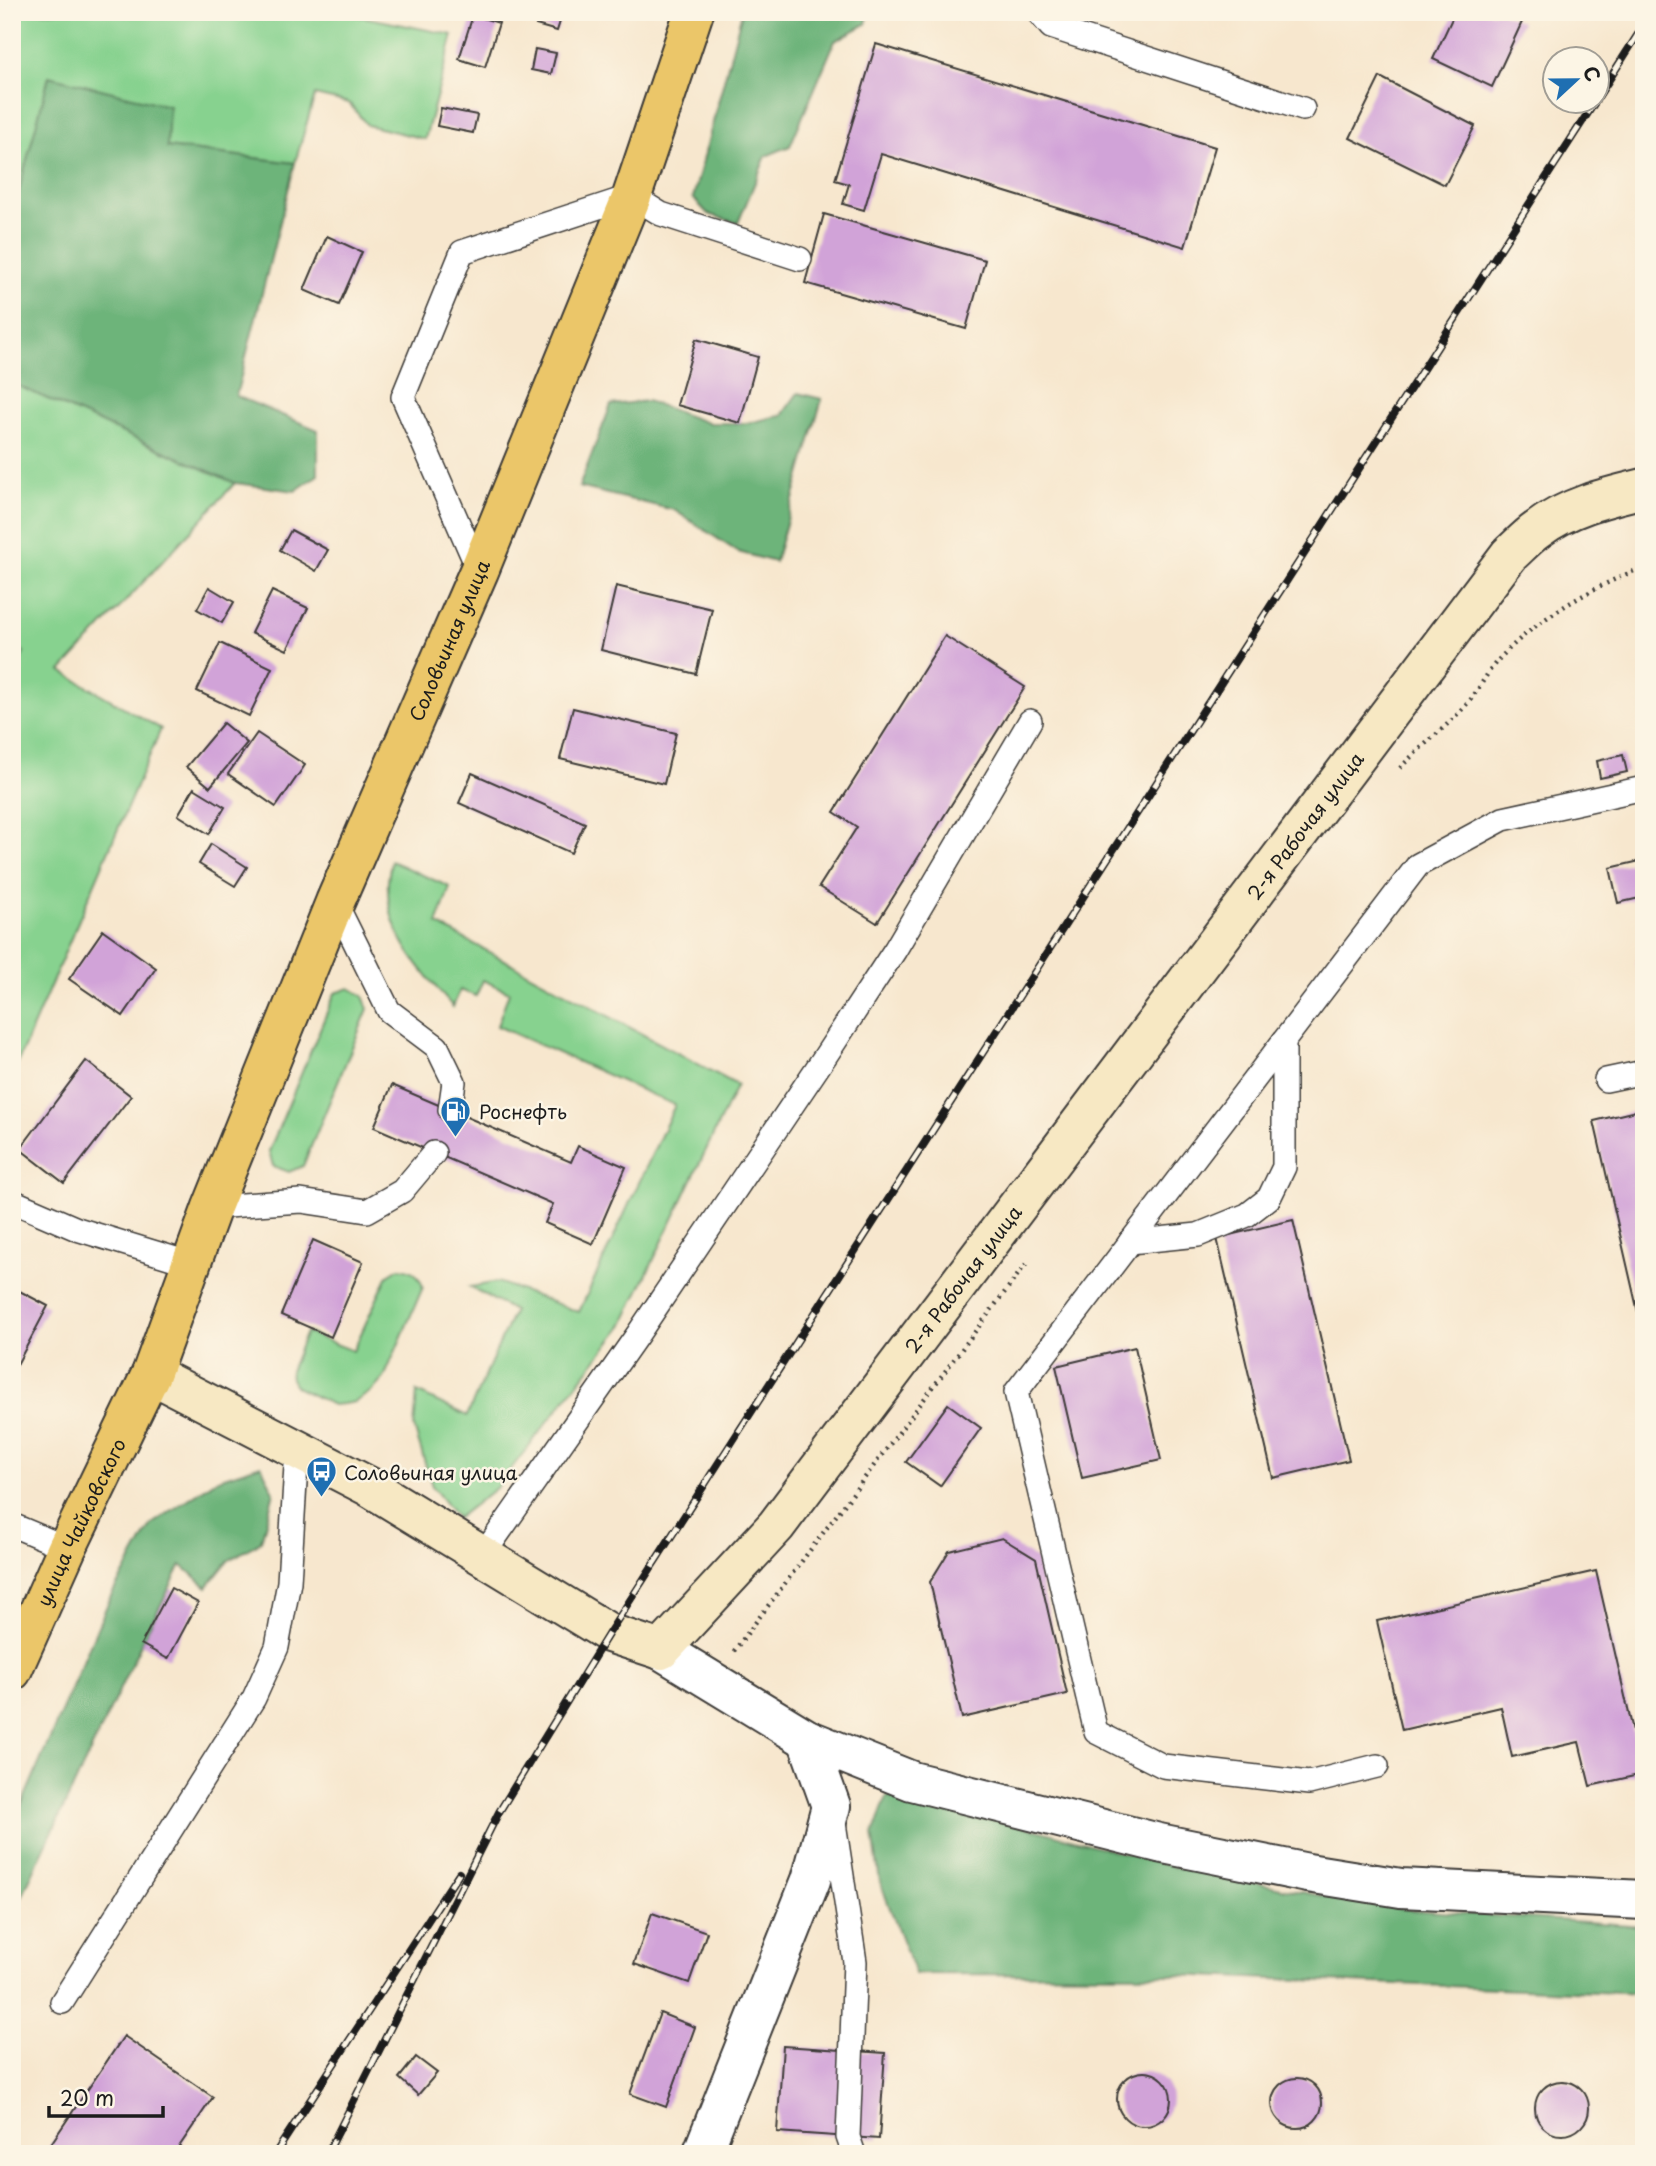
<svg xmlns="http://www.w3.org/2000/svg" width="1656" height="2166" font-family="'Playpen Sans',sans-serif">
<rect width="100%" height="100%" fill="#fcf5e5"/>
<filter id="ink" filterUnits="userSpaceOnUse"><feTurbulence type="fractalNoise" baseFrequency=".0143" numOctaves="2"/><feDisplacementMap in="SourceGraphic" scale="14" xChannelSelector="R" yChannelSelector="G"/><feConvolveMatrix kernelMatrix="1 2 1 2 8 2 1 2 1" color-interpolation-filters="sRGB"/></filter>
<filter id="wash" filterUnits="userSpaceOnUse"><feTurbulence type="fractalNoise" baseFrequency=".00686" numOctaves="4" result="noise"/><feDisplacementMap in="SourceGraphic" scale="28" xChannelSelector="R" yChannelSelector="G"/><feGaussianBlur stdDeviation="1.57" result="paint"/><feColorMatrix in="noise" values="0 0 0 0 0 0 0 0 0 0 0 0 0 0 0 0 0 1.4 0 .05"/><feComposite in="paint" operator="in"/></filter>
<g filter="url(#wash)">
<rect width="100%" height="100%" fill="#f7e7ce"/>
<g fill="#87d28f" stroke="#527756" stroke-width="2">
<polygon points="12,12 115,12 125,16 127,12 339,12 453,35 425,139 367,125 349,103 315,95 295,163 167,147 14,213 12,217"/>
<polygon points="12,383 235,483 61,671 161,729 16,1066 12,1065 12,680 24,652 12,645"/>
<path d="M391 861 450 887 437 924 737 1085 621 1328 496 1488 457 1518 432 1486 414 1427 417 1392 467 1416 514 1311 470 1287 498 1282 579 1312 675 1105 497 1026 509 992 483 980 476 996 460 990 453 1007C424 973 388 937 388 889 387 880 390 870 391 861Z"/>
<polygon points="350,988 363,996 368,1009 303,1166 289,1172 273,1166 269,1151 335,993"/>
<path d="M399 1268C413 1269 418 1274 423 1287L384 1378 373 1390 355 1402 343 1404 333 1405 296 1387 291 1379 290 1371 306 1332 353 1351 388 1275Z"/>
</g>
<g fill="#6db47a" stroke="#44684b" stroke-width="2">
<polygon points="742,12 869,12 866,24 835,41 790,146 766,156 738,223 708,214 693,198"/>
<polygon points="49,76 169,106 167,147 295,163 236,396 318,430 318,475 295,491 235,483 12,383 12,217"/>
<polygon points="798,393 822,399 775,562 738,552 674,510 579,487 611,405 647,401 708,423 749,423 782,415"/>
<polygon points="261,1465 274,1492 261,1541 228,1561 207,1587 181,1565 141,1644 12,1917 12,1827 110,1598 152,1524 218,1479"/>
<polygon points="887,1796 940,1804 1171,1866 1312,1894 1412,1910 1644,1926 1644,1994 1175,1975 915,1974 880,1882 873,1834"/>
</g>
<g id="blocks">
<g fill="#d1a3d8">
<polygon points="539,12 563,12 557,31 536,25"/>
<polygon points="1455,12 1500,12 1522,22 1492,87 1433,59"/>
<polygon points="473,15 499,23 485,67 459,59"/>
<polygon points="876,44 1215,147 1185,247 881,154 864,210 843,204 849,184 835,180"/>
<polygon points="535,49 556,53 551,74 531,70"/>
<polygon points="1380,77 1475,126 1445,185 1350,138"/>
<polygon points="441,108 477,115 473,133 437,126"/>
<polygon points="824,214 985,260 966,329 805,283"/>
<polygon points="327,236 362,252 339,305 304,290"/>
<polygon points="696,339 758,357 740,423 677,405"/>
<polygon points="291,530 328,550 316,571 280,550"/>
<polygon points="616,586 712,609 696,674 601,650"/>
<polygon points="209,587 234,602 222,623 197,609"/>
<polygon points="272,591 308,608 287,650 251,633"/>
<polygon points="945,636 1025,687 877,923 819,887 857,827 834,812"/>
<polygon points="220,643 272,668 249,716 197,691"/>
<polygon points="573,708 676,733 664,784 560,759"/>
<polygon points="223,723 247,743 210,787 186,767"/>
<polygon points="257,733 305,765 276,807 228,774"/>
<polygon points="1623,755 1627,772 1600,778 1597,761"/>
<polygon points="472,773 585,823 571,853 459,803"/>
<polygon points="194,788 225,807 209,834 178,815"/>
<polygon points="211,844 247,867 235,886 199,864"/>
<polygon points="1644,860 1644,897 1618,903 1610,868"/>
<polygon points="103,930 156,968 123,1016 69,979"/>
<polygon points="1644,960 1644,991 1643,991 1636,962"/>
<polygon points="86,1061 131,1096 64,1183 20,1149"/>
<polygon points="392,1085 571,1162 578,1146 626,1167 593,1244 545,1223 553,1204 374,1127"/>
<polygon points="1644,1109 1644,1334 1643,1334 1594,1121"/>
<polygon points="1293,1220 1349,1460 1273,1478 1217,1238"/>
<polygon points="313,1240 363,1262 331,1337 281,1315"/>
<polygon points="12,1287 48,1306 12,1374"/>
<polygon points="1135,1347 1161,1460 1082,1478 1056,1366"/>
<polygon points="948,1404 981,1428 940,1486 906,1462"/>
<polygon points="1002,1538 1036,1559 1067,1694 962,1718 930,1582 949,1551"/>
<polygon points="1596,1571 1643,1774 1590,1786 1579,1742 1512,1757 1501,1707 1402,1730 1377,1621"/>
<polygon points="171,1588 198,1603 168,1659 141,1644"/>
<polygon points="652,1913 707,1932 689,1983 634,1964"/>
<polygon points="660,2013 695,2027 666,2107 630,2094"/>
<polygon points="124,2036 213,2097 174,2154 44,2154"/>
<polygon points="783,2046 885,2053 879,2139 777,2132"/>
<polygon points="416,2057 437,2073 418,2095 399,2078"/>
<circle cx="1144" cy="2099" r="27"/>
<circle cx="1297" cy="2103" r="25"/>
<circle cx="1562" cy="2108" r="27"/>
</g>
</g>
</g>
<g filter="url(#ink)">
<use href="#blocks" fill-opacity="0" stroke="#3d3a37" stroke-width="2"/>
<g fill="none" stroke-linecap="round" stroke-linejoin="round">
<defs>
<g id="service">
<polyline points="1038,12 1051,27 1303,109"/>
<polyline points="479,571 403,397 462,252 632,196 661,214 800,259"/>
<polyline points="335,902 389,1011 437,1047 454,1082 450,1110"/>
<polyline points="1606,1080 1644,1072"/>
<polyline points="12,1201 77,1229 192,1264"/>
<polyline points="212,1207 301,1201 367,1211 402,1191 434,1153"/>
<polyline points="1130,1242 1198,1235 1247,1215 1269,1198 1284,1167 1284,1041"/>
<polyline points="12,1525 67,1548"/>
<polyline points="483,1555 638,1334 826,1055 895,950 1030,721"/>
<polyline points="1377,1766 1309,1783 1163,1766 1096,1732 1016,1392 1418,865 1503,819 1644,788"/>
<polyline points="834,1823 855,1962 848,2137 854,2154"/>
<polyline points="62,2002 254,1698 277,1647 289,1582 297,1449"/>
</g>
<g id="minor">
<polyline points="661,1650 807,1739 912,1781 1159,1843 1308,1873 1401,1888 1644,1900"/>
<polyline points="702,2154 811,1880 831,1806 807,1739"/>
</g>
<g id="secondary">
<path id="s1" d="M151 1374 368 1486 609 1633 661 1650 776 1526 1509 555C1518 547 1527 537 1537 530 1568 506 1607 497 1644 488"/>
</g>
<g id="primary">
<path id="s2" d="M12 1671 67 1548 151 1374 212 1207 335 902 479 571 632 196 694 12"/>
</g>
</defs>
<use href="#service" stroke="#3d3a37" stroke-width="26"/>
<use href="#minor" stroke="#3d3a37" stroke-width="42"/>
<use href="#secondary" stroke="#3d3a37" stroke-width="42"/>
<use href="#primary" stroke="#3d3a37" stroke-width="42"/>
<g stroke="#3d3a37" stroke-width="4.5" stroke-dasharray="2 5" stroke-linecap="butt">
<path d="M1400 768C1421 746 1446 728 1466 705 1479 691 1487 671 1500 658 1540 616 1591 588 1644 567"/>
<polyline points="734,1651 1026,1264"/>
</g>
<use href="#service" stroke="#fff" stroke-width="23"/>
<use href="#minor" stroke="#fff" stroke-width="38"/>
<use href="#secondary" stroke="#f7e8c3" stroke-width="38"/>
<use href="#primary" stroke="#ebc669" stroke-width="38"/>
<defs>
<g id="rail">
<polyline points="1596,100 1644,25"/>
<polyline points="275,2154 459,1873"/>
<polyline points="327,2154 499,1812 609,1633 1595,102"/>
</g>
</defs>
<use href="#rail" stroke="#1c1c1c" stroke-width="8"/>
<use href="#rail" stroke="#fcf5e5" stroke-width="5" stroke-dasharray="16" stroke-linecap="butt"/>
</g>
</g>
<defs>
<symbol id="fuel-pin" viewBox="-11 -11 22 30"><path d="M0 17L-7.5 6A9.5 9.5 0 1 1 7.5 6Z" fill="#1f6fb2" stroke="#fcf5e5"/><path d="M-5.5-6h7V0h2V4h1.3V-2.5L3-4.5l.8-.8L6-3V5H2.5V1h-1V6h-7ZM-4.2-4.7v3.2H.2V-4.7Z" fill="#fff"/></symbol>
<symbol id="bus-pin" viewBox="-11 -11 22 30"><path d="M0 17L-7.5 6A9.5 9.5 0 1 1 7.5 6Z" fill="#1f6fb2" stroke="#fcf5e5"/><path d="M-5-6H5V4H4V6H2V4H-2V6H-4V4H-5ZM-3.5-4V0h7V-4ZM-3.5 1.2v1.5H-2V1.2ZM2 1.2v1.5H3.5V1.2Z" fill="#fff"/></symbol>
</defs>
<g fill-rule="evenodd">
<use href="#fuel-pin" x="438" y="1094" width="35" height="47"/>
<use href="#bus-pin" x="304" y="1454" width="35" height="47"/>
</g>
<g text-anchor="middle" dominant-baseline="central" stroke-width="5" stroke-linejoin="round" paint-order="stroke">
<g font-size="19" fill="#1c1c1c" stroke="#fcf5e5">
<text stroke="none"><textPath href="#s2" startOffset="1120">Соловьиная улица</textPath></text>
<text stroke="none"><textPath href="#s1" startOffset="1628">2-я Рабочая улица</textPath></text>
<text stroke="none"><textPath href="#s1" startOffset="1060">2-я Рабочая улица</textPath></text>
<text stroke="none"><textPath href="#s2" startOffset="164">улица Чайковского</textPath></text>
</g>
<g font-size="19" fill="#1c1c1c" stroke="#fcf5e5" text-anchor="start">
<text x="479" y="1111">Роснефть</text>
<text x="344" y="1472">Соловьиная улица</text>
</g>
</g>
<rect width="1656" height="2166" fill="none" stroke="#fcf5e5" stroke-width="42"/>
<g transform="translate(1576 80) rotate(68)"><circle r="33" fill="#fcf5e5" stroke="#a29e95" stroke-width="2"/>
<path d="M0-5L12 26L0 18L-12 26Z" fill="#1f6fb2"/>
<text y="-10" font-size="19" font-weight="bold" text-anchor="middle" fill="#1c1c1c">С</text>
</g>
<path d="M49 2106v10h114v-10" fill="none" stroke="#1c1c1c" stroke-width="3.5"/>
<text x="60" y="2106" font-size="21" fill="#1c1c1c" stroke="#fcf5e5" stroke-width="5" paint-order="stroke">20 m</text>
</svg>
